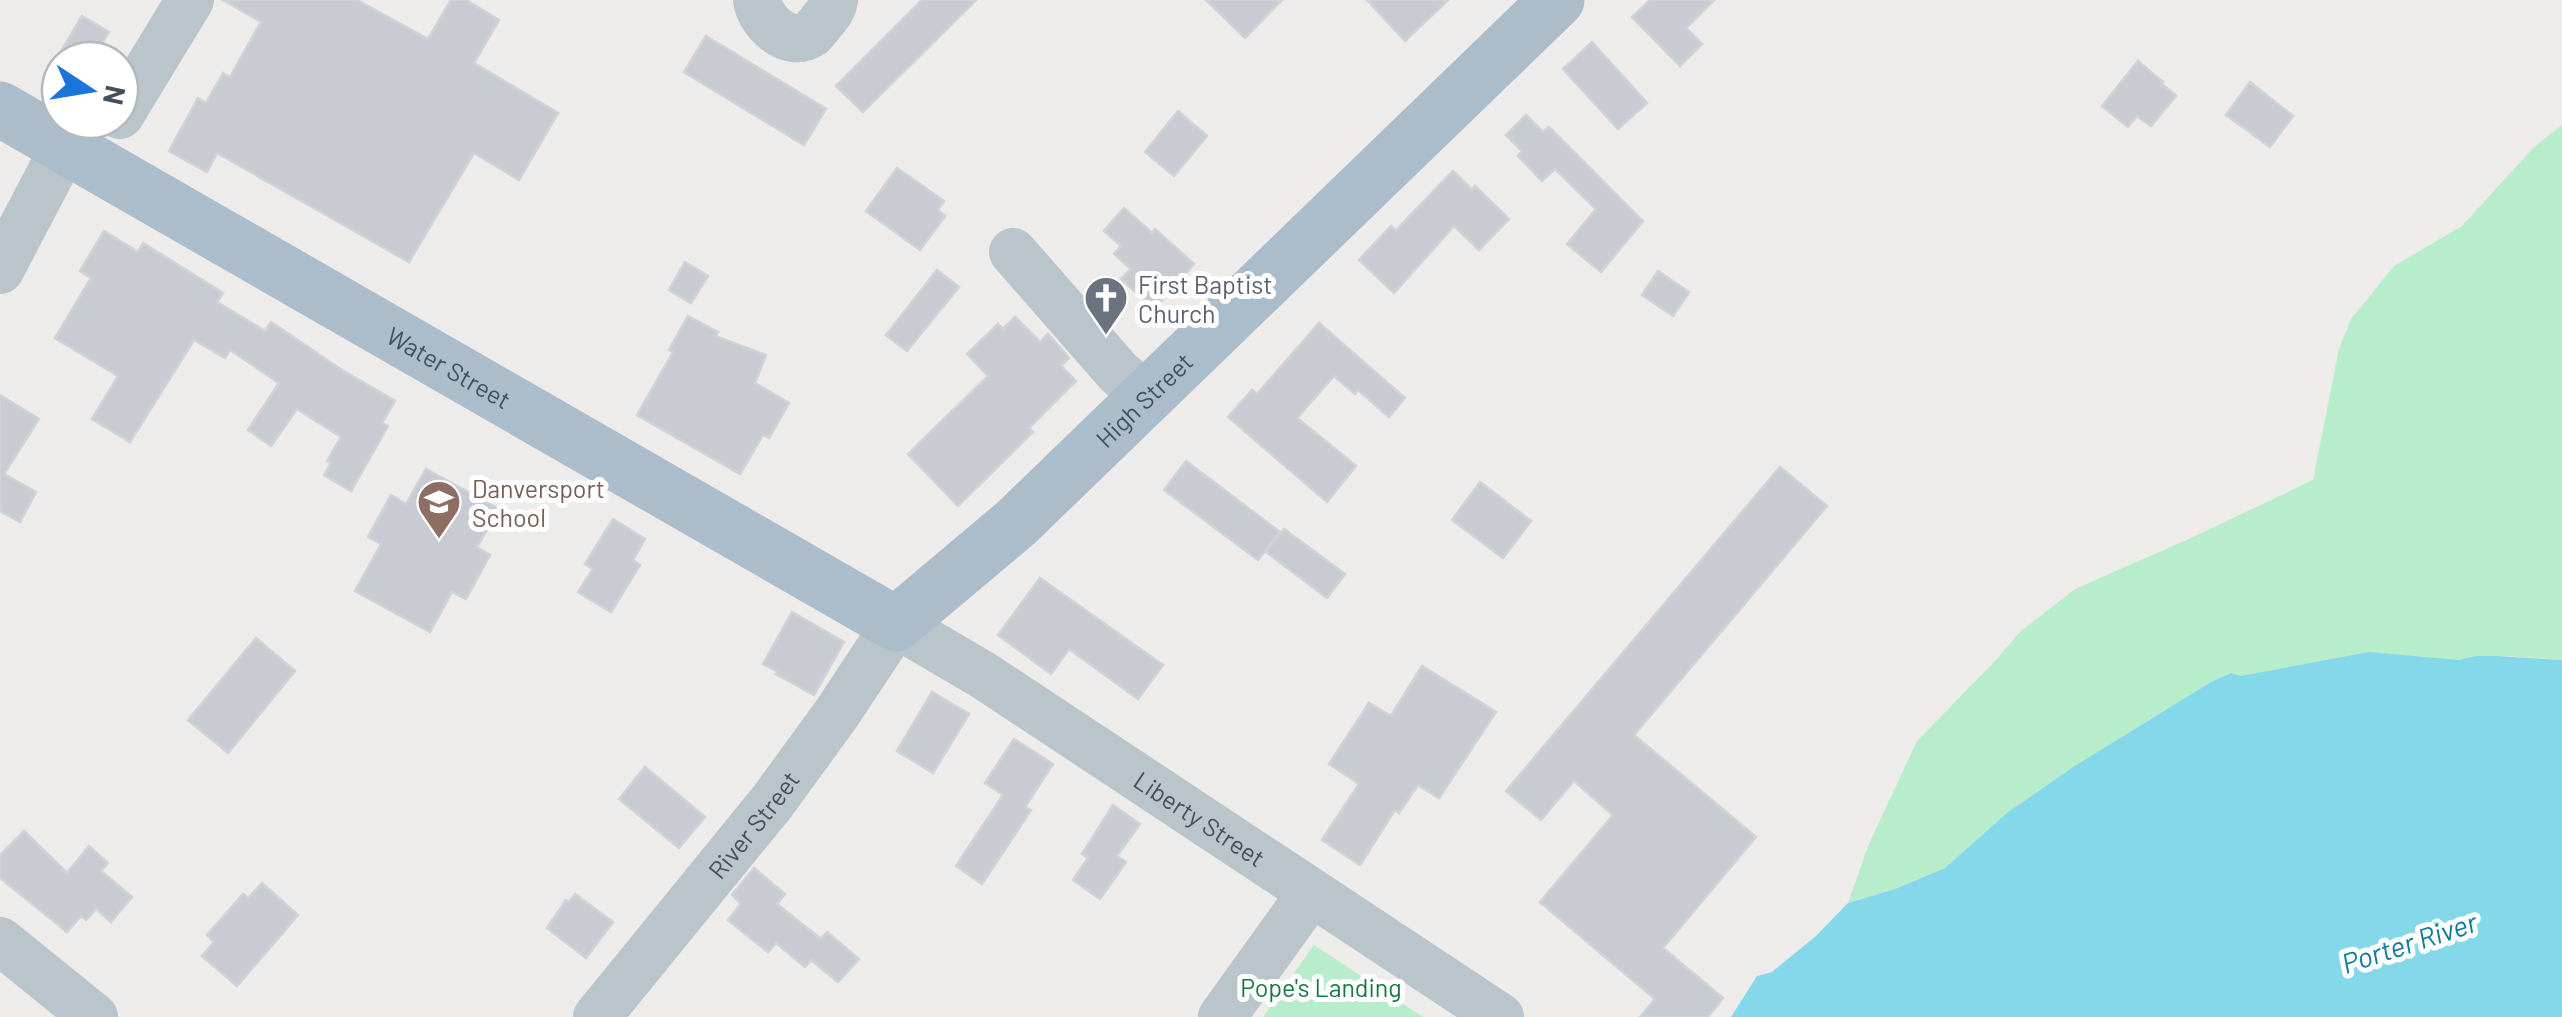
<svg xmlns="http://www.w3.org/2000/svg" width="2562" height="1017" font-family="Barlow,sans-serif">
<rect width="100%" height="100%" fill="#eeebeb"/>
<g fill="#b8edcb">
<polygon points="2562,125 2562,660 2508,656 2476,656 2459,660 2240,676 2231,673 2211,682 2073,767 2007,813 1945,868 1895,889 1848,903 1868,846 1917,741 1996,660 2021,631 2075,589 2191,538 2313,480 2339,349 2351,319 2394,266 2462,226 2534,147"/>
<polygon points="1314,945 1423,1017 1263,1017"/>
</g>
<polygon fill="#85d8ea" points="2369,652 2458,660 2476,656 2498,656 2562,660 2562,1017 1731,1017 1757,976 1772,972 1816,936 1848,903 1895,889 1945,868 2007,813 2073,767 2211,682 2231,673 2241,676"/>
<g fill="#c8cbd1" stroke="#cfd2d7" stroke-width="2.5">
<polygon points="223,0 357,0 428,39 451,0 466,0 499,20 474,63 558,113 519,180 474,153 409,262 217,153 207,172 169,151 198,98 206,103 223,73 230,77 261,22"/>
<polygon points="922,0 976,0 863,112 836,86"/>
<polygon points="1206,0 1282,0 1245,38"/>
<polygon points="1367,0 1448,0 1405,41"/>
<polygon points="1650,0 1714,0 1686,28 1702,44 1680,66 1632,17"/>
<polygon points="82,16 109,32 92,60 56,60"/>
<polygon points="706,36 826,109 804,145 684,72"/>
<polygon points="1592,42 1647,103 1618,129 1563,69"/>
<polygon points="2138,61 2163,82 2162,84 2176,96 2151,126 2137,116 2128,127 2102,106"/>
<polygon points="2250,82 2293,116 2270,147 2226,115"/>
<polygon points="1178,111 1207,136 1174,176 1145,152"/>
<polygon points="1526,115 1543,132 1549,127 1643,221 1601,272 1567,244 1596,209 1555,169 1542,181 1518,156 1522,151 1506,135"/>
<polygon points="897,168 944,201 938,210 945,216 920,250 866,211"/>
<polygon points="1453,171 1472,190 1475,186 1509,219 1479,250 1454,226 1394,293 1359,260 1391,226 1396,230"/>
<polygon points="1124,208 1152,233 1155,229 1194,264 1154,309 1121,279 1131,269 1114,254 1121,246 1104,231"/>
<polygon points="104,231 138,252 143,243 223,293 217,302 265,331 271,322 339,368 395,401 382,423 388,426 351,491 324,475 331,463 327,461 341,437 297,409 271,446 248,430 279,383 230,350 225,358 194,340 130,442 92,419 118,376 55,338 91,278 80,271"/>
<polygon points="685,262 708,276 691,303 669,290"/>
<polygon points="937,270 959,287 907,351 886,335"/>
<polygon points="1658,271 1689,292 1673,316 1642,295"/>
<polygon points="688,316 718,332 715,336 766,355 755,383 789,403 769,438 763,435 740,474 637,415 673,352 669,350"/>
<polygon points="1015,317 1040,342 1048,334 1050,336 1069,358 1061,366 1076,381 1029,428 1033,432 958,506 908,454 988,376 967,354 998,324 1003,329"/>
<polygon points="1319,323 1405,398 1389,417 1358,390 1355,394 1334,376 1297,418 1356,466 1327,502 1228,417 1252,390 1257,394"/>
<polygon points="0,395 39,419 4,474 36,492 20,522 0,511"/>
<polygon points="1186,461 1280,532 1258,560 1164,490"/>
<polygon points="1780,467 1827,506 1634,735 1756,837 1663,948 1723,998 1708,1017 1640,1017 1655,999 1540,902 1613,815 1574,781 1541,820 1506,791"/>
<polygon points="426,469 499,509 477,547 490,555 466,599 452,592 430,632 355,591 381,544 368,537 391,495 406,504"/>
<polygon points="1480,482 1531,521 1503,558 1452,520"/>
<polygon points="613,519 645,539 633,560 640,565 611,612 578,592 593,569 585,564"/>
<polygon points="1284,529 1345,574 1327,598 1266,552"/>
<polygon points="1040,578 1163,665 1138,699 1069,649 1051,674 998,635"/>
<polygon points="792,612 844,642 814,695 776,674 778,672 763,664"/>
<polygon points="256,638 295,671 228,753 188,720"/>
<polygon points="1422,666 1496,712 1439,798 1418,785 1399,813 1395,810 1360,865 1322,840 1359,784 1329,764 1369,703 1391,716"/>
<polygon points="932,692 969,714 933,773 897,751"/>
<polygon points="1014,739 1053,764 1025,807 1031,810 982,884 956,866 1003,795 985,783"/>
<polygon points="645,767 705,817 679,848 619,799"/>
<polygon points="1113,805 1140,824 1117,856 1126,862 1100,899 1073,880 1088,858 1082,854"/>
<polygon points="24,831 67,873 89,846 108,863 101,871 132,897 111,922 96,909 86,920 81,916 67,932 0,878 0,855"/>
<polygon points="754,868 785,894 777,904 821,939 827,932 859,959 838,982 811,960 805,967 776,943 768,952 728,920 741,904 732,895"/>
<polygon points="262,883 298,915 237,986 202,956 214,942 207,935 243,894 248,898"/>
<polygon points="575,894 613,922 586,958 547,928 566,900 569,902"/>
</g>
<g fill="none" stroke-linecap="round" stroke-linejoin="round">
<g stroke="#b9c4cb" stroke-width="48">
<path d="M757 0C760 21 788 49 811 34 812 33 822 22 822 21 828 14 832 10 834 0"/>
<polyline points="120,115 190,0"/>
<polyline points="1013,252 1118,372 1146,396"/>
<polyline points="0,270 65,146"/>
<polyline points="0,941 94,1017"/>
<path id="s1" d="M597 1017 773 801 837 713 896 624 983 675 1500 1017"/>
<polyline points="1222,1017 1311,893"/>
</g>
<path stroke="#abbccb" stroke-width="55" id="s2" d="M0 109 896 624 1016 523 1557 0"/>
</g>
<defs>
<symbol id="church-pin" viewBox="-11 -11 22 30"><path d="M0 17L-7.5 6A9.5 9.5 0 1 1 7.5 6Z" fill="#6b7280" stroke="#fff"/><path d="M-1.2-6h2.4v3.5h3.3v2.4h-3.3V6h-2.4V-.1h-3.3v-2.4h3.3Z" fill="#fff"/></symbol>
<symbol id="school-pin" viewBox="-11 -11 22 30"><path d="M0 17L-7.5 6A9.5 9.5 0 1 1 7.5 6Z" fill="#8d6e63" stroke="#fff"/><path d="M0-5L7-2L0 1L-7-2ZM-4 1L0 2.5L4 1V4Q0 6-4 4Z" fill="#fff"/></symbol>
</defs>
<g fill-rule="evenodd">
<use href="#church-pin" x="1081" y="273" width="50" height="68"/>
<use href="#school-pin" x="414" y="477" width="50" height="68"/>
</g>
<g text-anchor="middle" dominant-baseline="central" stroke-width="10" stroke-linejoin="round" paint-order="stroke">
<g font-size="25" fill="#5b616d" stroke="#fff" text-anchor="start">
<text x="1138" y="284">First Baptist<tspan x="1138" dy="29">Church</tspan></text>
</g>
<g font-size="25" fill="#445059" stroke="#fff">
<text stroke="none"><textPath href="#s2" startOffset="518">Water Street</textPath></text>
<text stroke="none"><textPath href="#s2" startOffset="1368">High Street</textPath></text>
<text stroke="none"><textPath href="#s1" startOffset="855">Liberty Street</textPath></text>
<text stroke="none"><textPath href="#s1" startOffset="248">River Street</textPath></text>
</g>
<g font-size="25" fill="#785e54" stroke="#fff" text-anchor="start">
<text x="472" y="488">Danversport<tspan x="472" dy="29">School</tspan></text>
</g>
<g font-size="25" fill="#177844" stroke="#fff">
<text x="1321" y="987">Pope's Landing</text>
</g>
<g font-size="28" font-style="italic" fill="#0d7c94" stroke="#fff">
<text transform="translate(2409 942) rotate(-18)">Porter River</text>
</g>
</g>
<g transform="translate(90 90) rotate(102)"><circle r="48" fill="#ffffff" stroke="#b4b9bd" stroke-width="2.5"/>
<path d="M0-8L18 38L0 25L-18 38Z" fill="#1a74da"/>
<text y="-15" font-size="28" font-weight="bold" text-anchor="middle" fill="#445059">N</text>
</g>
</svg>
